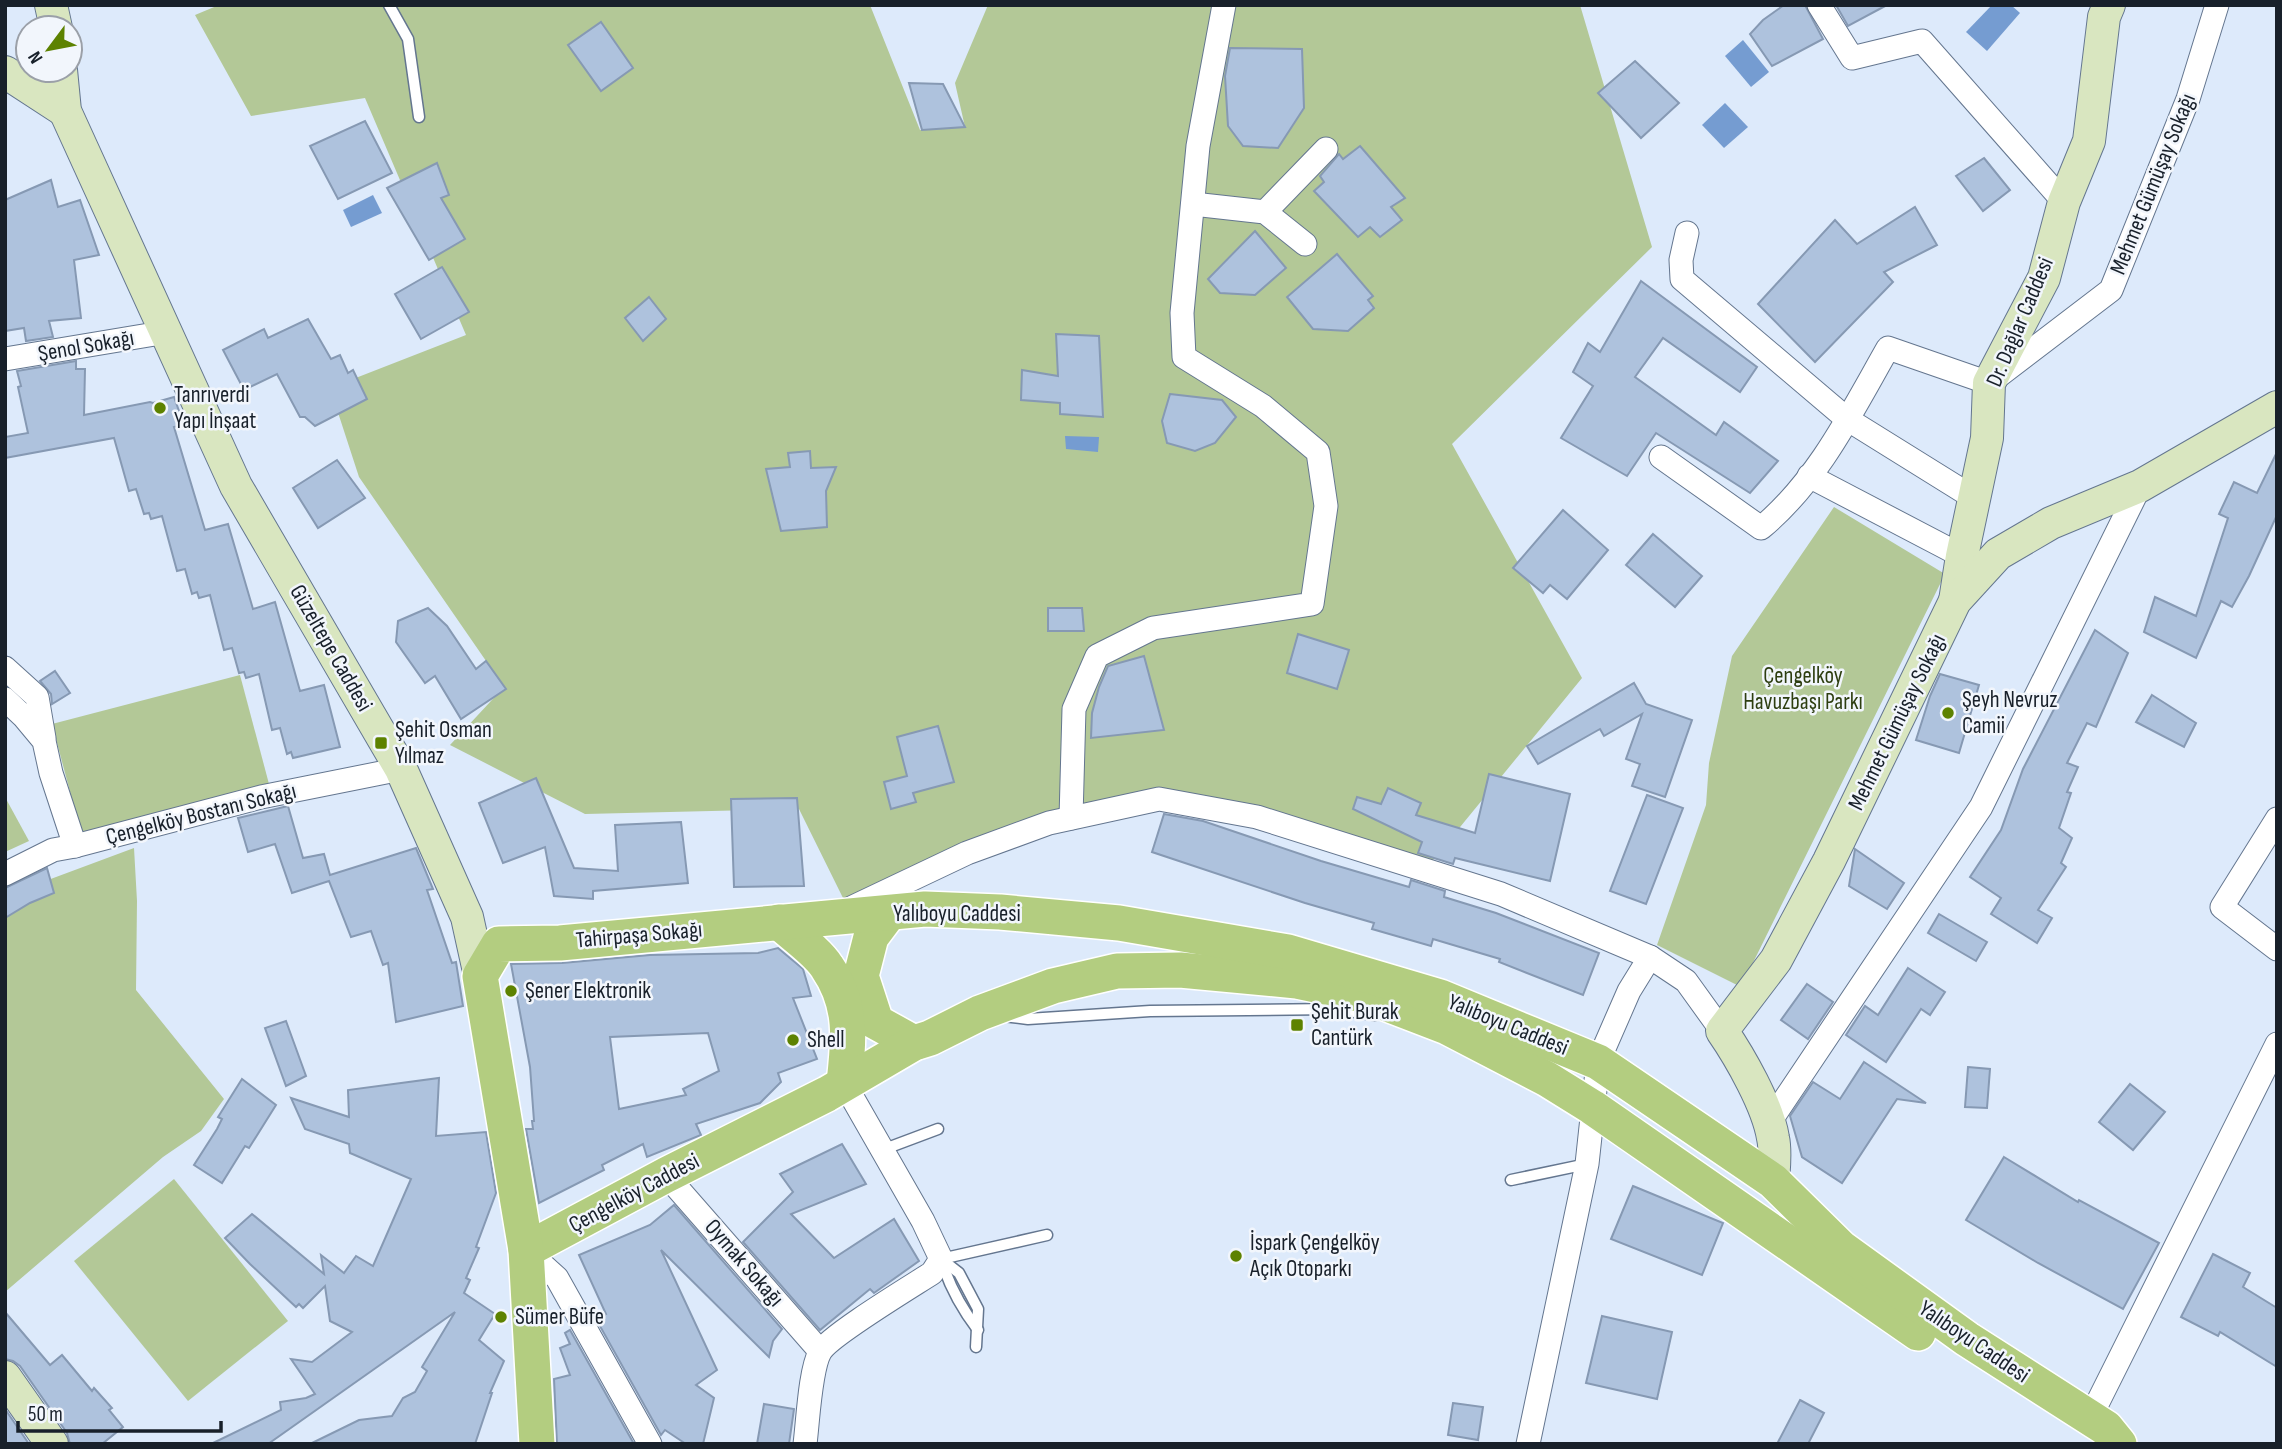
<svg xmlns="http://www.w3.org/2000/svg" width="2282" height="1449" font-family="'Sofia Sans Condensed',sans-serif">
<rect width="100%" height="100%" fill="#ddeafb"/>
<g fill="#b3c897">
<polygon points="219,5 870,5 920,130 965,127 955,83 988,5 1580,5 1652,247 1452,444 1582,678 1420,876 1143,790 844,900 799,809 585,814 450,745 504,687 359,477 330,388 466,335 365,98 251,116 195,15"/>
<polygon points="1834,507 1945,574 1741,987 1657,945 1706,805 1709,763 1732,656"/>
<polygon points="240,675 269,784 81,833 52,724"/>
<polygon points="5,797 29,841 5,852"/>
<polygon points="134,848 137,901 136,990 224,1099 201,1131 163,1157 5,1292 5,896"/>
<polygon points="174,1179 288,1321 188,1401 74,1261"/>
</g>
<g fill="#759cd1">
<polygon points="1992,5 2011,5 2020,13 1987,51 1966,32"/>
<polygon points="1743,40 1769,72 1751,87 1725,56"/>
<polygon points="1725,103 1748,127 1724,148 1702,125"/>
<polygon points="373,195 382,213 351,227 343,210"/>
<polygon points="1065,436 1099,437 1098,452 1066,449"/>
</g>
<g fill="#aec2dd" stroke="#8699b3" stroke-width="2" fill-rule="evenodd">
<polygon points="1784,5 1805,5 1823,39 1772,66 1750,34 1763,20"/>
<polygon points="1836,5 1887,5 1848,26"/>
<polygon points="601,22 633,68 601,91 568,45"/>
<polygon points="1230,48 1302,49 1304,108 1278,148 1243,146 1228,126 1225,76"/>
<polygon points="1635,61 1679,103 1641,138 1598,93"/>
<polygon points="909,83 943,84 965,127 922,130"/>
<polygon points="365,121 392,173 338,199 310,146"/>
<polygon points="1360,146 1405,198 1391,207 1402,220 1380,237 1370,227 1358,237 1314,191 1324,182 1320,176 1339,154 1343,159"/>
<polygon points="1984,158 2010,190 1983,211 1956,176"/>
<polygon points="437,163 449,195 441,198 465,239 429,260 387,188"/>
<polygon points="51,180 58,207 80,200 99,255 74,260 81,318 49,321 53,337 26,341 24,328 5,331 5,200"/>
<polygon points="1915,207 1937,245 1884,272 1893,282 1815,362 1758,304 1835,220 1857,244"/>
<polygon points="1255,231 1286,268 1255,295 1220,293 1208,279"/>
<polygon points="1337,254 1373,296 1368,300 1374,308 1348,331 1313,329 1287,297"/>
<polygon points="442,267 469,312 421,339 395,294"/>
<polygon points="1641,281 1757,367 1740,392 1663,338 1635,377 1716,435 1724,422 1778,461 1750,493 1656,433 1627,476 1561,438 1593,386 1573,372 1588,343 1600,352"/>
<polygon points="649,297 666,319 643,341 625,318"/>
<polygon points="308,319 331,359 340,355 348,373 353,370 367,399 315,426 305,417 300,417 277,374 244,390 223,350 264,329 268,338"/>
<polygon points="1056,334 1099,336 1103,417 1060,414 1060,403 1021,400 1022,370 1058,376"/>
<polygon points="76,361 76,369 85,369 84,415 150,402 153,403 174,397 184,425 174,427 205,530 228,524 253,609 275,602 300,691 324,685 340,747 293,758 291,752 287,754 280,728 272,730 259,674 246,678 244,672 239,673 232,648 224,650 210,595 199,598 197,592 192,594 185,569 177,571 162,516 151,519 149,513 144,514 136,489 129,491 114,438 5,458 5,437 28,433 18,387 21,386 17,371"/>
<polygon points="1170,394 1222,400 1236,417 1215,443 1195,451 1167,443 1162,421"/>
<polygon points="810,451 811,468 836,467 826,491 827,527 781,531 766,469 790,467 788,453"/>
<polygon points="2277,452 2277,515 2249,576 2232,607 2221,601 2196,658 2144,632 2155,597 2196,616 2228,518 2219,514 2234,482 2257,493"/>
<polygon points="337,460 365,498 318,528 293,488"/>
<polygon points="1563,510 1608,550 1567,599 1550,585 1543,593 1513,568"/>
<polygon points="1653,534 1702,576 1675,607 1626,565"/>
<polygon points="428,608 447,626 476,669 486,661 506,689 461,719 435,676 425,683 396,642 398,621"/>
<polygon points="1048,608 1082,608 1084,631 1048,631"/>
<polygon points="2095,630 2128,653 2096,727 2087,723 2067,763 2078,767 2067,792 2071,793 2059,828 2072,838 2061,863 2066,867 2038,910 2052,918 2037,943 1991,914 2001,898 1970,877 2001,830 2023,769"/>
<polygon points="1298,634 1349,650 1337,689 1287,673"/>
<polygon points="1144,656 1164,730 1091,738 1092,713 1099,687 1108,666"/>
<polygon points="55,671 70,693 52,704 51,694 40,681"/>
<polygon points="1940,674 1979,685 1959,753 1916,740 1930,696"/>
<polygon points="1634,683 1646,704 1692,720 1665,797 1632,786 1640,764 1626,759 1642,714 1604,736 1600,729 1538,764 1527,746"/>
<polygon points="2152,695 2196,723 2184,747 2136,722"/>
<polygon points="938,726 954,782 913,793 916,802 891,809 884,782 907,776 897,737"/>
<polygon points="1489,774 1570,794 1550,881 1455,858 1453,864 1418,853 1422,842 1353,809 1357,797 1381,804 1388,788 1421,803 1416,815 1475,833"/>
<polygon points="536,778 574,868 618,871 615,825 681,822 688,883 593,891 593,899 554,896 545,847 503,863 479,803"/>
<polygon points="1647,795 1683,808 1646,904 1610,891"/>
<polygon points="797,798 804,886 734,887 731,799"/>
<polygon points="288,806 303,858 324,854 330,875 416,848 433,889 427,890 452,963 456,962 463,1006 396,1022 388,963 383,965 371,931 351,937 329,881 292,893 275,844 248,852 238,818"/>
<polygon points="1164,814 1203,821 1321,861 1409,887 1411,880 1445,891 1444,897 1496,913 1599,953 1583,995 1499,962 1500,959 1433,939 1431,946 1372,929 1374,923 1305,903 1152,852"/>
<polygon points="1855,849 1904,883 1887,909 1849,886"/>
<polygon points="47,868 54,893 30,903 5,918 5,888"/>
<polygon points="1939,914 1987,942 1976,961 1928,933"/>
<path d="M778 948 803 969 811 996 793 998 817 1059 778 1073 781 1082 760 1103 696 1124 701 1135 647 1157 643 1144 602 1165 604 1170 539 1203 526 1129H533L532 1121H534L530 1067 511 964 562 963 650 955 758 953ZM708 1033 719 1071 683 1089 686 1095 619 1109 610 1037Z"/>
<polygon points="1908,968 1945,992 1930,1015 1921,1009 1886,1062 1846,1035 1865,1006 1878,1015"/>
<polygon points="1807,984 1833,1002 1808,1039 1781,1020"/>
<polygon points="286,1021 306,1076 286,1086 265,1028"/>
<polygon points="1864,1062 1926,1103 1897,1099 1842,1183 1802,1157 1790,1116 1813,1082 1840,1099"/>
<polygon points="1968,1067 1990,1069 1987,1108 1965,1107"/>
<polygon points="439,1078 436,1136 486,1132 496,1193 476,1247 479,1248 466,1278 470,1280 464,1293 495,1314 479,1340 504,1361 490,1393 492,1393 475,1444 310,1444 359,1420 392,1416 403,1398 415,1392 427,1371 422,1367 455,1312 268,1444 211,1444 281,1410 280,1402 306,1398 315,1394 291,1359 312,1362 352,1332 330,1321 325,1286 303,1308 299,1304 296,1307 250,1264 225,1238 252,1214 324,1274 321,1255 344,1273 356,1256 373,1266 411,1179 350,1153 349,1144 305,1129 291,1098 349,1117 348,1090"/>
<polygon points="242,1079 276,1105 249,1148 245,1146 222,1183 194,1165 217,1129 222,1119 218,1117"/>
<polygon points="2130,1084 2165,1112 2133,1150 2099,1122"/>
<polygon points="842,1144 866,1184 791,1214 834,1258 894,1219 919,1261 874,1293 870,1289 820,1330 743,1242 793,1192 780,1174"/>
<polygon points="2004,1157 2078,1202 2079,1200 2159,1243 2123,1309 2038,1263 1966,1220"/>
<polygon points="1633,1186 1723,1223 1702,1275 1611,1239"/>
<polygon points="674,1205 782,1329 773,1341 769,1357 661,1250 717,1370 696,1385 714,1398 703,1444 686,1444 665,1430 661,1435 596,1319 606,1314 579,1255 650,1225"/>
<polygon points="2213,1254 2250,1273 2243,1287 2277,1308 2277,1367 2220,1332 2218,1336 2181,1317"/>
<polygon points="5,1312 50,1365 62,1355 92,1391 94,1388 112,1408 109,1410 123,1427 102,1444 70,1444 67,1433 20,1366 13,1361 5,1359"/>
<polygon points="1602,1316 1672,1332 1657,1399 1586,1383"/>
<polygon points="570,1330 634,1444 557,1444 554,1379 570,1375 560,1348 570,1344 565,1333"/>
<polygon points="1800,1400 1824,1413 1808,1444 1777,1444"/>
<polygon points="1453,1403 1483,1407 1478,1440 1448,1435"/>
<polygon points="764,1404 794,1409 789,1444 757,1444"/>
<polygon points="5,1409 29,1444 5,1444"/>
</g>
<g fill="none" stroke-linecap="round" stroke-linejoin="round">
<defs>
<g id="lane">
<polyline points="389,5 408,39 419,117"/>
<polyline points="1003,1016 1028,1019 1150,1011 1334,1009 1375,1015"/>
<polyline points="882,1150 938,1129"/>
<polyline points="1511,1180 1587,1164"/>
<polyline points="941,1259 1047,1235"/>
<polyline points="941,1259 959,1273 978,1309 976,1347"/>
<path d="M942 1262C950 1288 962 1309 978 1330"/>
</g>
<g id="street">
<polyline points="1819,5 1852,58 1922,41 2064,202"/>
<polyline points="1193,204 1265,212 1305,244"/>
<polyline points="1265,212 1326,149"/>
<polyline points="1687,233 1681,260 1682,279 1847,419 1974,498"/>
<polyline points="5,359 167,332"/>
<path d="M1661 457 1761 528C1818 481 1852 411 1888 348L1989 383 2111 290 2188 99 2217 5"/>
<polyline points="1809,476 1962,556"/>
<polyline points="5,668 37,697 44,738"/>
<polyline points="5,699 24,717 44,741 51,773 75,846"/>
<polyline points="1071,818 1074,709 1097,656 1153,628 1312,604 1326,506 1318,452 1263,406 1184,357 1182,313 1198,146 1224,5"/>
<polyline points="2277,819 2222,907 2277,949"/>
<polyline points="5,874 53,850 75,846 261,797 401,769"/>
<polyline points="851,908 967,853 1049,823 1159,799 1257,817 1501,894 1650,957 1686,981 1722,1031"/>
<polyline points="1769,1123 1981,807 2140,486"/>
<polyline points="666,1175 820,1351"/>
<polyline points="526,1250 557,1278 650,1444"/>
<polyline points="2090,1418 2277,1044"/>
<path d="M805 1444C808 1421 810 1370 820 1352 829 1336 912 1286 932 1273L941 1259 923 1221 844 1083"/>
<polyline points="1528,1444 1587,1164 1598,1062 1629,991 1650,957"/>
</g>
<g id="secondary">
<polyline points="51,5 56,28"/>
<polyline points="61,70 65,111 236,486 401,769 467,917 480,976"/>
<polyline points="5,72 65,111"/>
<polyline points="1955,601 1962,556 1987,438 1989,383 2044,278 2064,202 2089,141 2104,17 2109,5"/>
<path d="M1773 1181C1774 1167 1776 1151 1773 1138 1768 1106 1740 1057 1722 1031L1776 960 1829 861 1955 601 1998 554 2051 523 2140 486 2277 407"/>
<polyline points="5,1377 52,1444"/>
</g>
<g id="primary">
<polyline points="889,913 871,937 861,976 876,1022 914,1043"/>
<path d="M779 922C793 935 817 951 827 967 853 1005 849 1040 844 1083"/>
<polyline points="526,1250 666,1175 827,1094 914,1043 930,1038 980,1013 1053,986 1117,971 1180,970 1297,981 1364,995 1447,1027 1547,1079 1592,1107 1918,1333"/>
<polyline points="537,1444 526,1250 480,976 499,944 560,943 925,909 1000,912 1119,923 1288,952 1440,997 1598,1062 1773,1181 1841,1248 1967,1339 2106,1428 2119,1444"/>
</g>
</defs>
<use href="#lane" stroke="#64768f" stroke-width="13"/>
<use href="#street" stroke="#64768f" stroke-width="25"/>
<use href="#secondary" stroke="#64768f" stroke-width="34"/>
<use href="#primary" stroke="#fff" stroke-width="38"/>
<use href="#lane" stroke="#fff" stroke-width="10"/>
<use href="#street" stroke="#fff" stroke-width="23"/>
<use href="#secondary" stroke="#d9e6c0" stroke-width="32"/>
<use href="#primary" stroke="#b3cd80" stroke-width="35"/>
</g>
<g fill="#5d8200" stroke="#f2f6fc" stroke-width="2.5">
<circle cx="160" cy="408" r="7"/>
<circle cx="1948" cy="713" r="7"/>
<rect x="374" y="736" width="14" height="14" rx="3.5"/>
<circle cx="511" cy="991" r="7"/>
<rect x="1290" y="1018" width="14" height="14" rx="3.5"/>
<circle cx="793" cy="1040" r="7"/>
<circle cx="1236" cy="1256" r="7"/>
<circle cx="501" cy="1317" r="7"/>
</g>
<g text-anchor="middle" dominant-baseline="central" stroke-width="5" stroke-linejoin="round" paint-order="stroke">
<g font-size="23" fill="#18202a" stroke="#f2f6fc">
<text transform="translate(2153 184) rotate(-68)">Mehmet Gümüşay Sokağı</text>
<text transform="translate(2020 322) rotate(-67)">Dr. Dağlar Caddesi</text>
<text transform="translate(86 346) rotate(-10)">Şenol Sokağı</text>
<text transform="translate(331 648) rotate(60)">Güzeltepe Caddesi</text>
<text transform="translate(1897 722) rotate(-64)">Mehmet Gümüşay Sokağı</text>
<text transform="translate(201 814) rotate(-14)">Çengelköy Bostanı Sokağı</text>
<text x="957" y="914">Yalıboyu Caddesi</text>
<text transform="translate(639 935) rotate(-5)">Tahirpaşa Sokağı</text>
<text transform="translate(1508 1025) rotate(22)">Yalıboyu Caddesi</text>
<text transform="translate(634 1193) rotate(-28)">Çengelköy Caddesi</text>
<text transform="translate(744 1263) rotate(49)">Oymak Sokağı</text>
<text transform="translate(1974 1342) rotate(34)">Yalıboyu Caddesi</text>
</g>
<g font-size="23" fill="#18202a" stroke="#f2f6fc" text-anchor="start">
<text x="174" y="395">Tanrıverdi<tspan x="174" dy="26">Yapı İnşaat</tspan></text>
<text x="1962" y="700">Şeyh Nevruz<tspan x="1962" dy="26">Camii</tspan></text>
<text x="395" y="730">Şehit Osman<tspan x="395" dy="26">Yılmaz</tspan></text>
<text x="525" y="991">Şener Elektronik</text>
<text x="1311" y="1012">Şehit Burak<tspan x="1311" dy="26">Cantürk</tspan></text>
<text x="807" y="1040">Shell</text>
<text x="1250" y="1243">İspark Çengelköy<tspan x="1250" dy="26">Açık Otoparkı</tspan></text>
<text x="515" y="1317">Sümer Büfe</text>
</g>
<g font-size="23" fill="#2d3e10" stroke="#f2f6fc">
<text x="1803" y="676">Çengelköy<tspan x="1803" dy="26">Havuzbaşı Parkı</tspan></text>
</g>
</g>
<rect width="2282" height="1449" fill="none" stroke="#18202a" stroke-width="14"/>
<g transform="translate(49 49) rotate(238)"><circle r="33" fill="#f2f6fc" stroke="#9ba0a8" stroke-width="2"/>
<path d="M0-5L12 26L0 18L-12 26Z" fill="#5d8200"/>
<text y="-10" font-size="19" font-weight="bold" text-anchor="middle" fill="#18202a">N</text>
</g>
<path d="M18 1421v10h203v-10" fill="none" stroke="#18202a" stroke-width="3.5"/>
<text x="28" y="1421" font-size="21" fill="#18202a" stroke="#f2f6fc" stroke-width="5" paint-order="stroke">50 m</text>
</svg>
